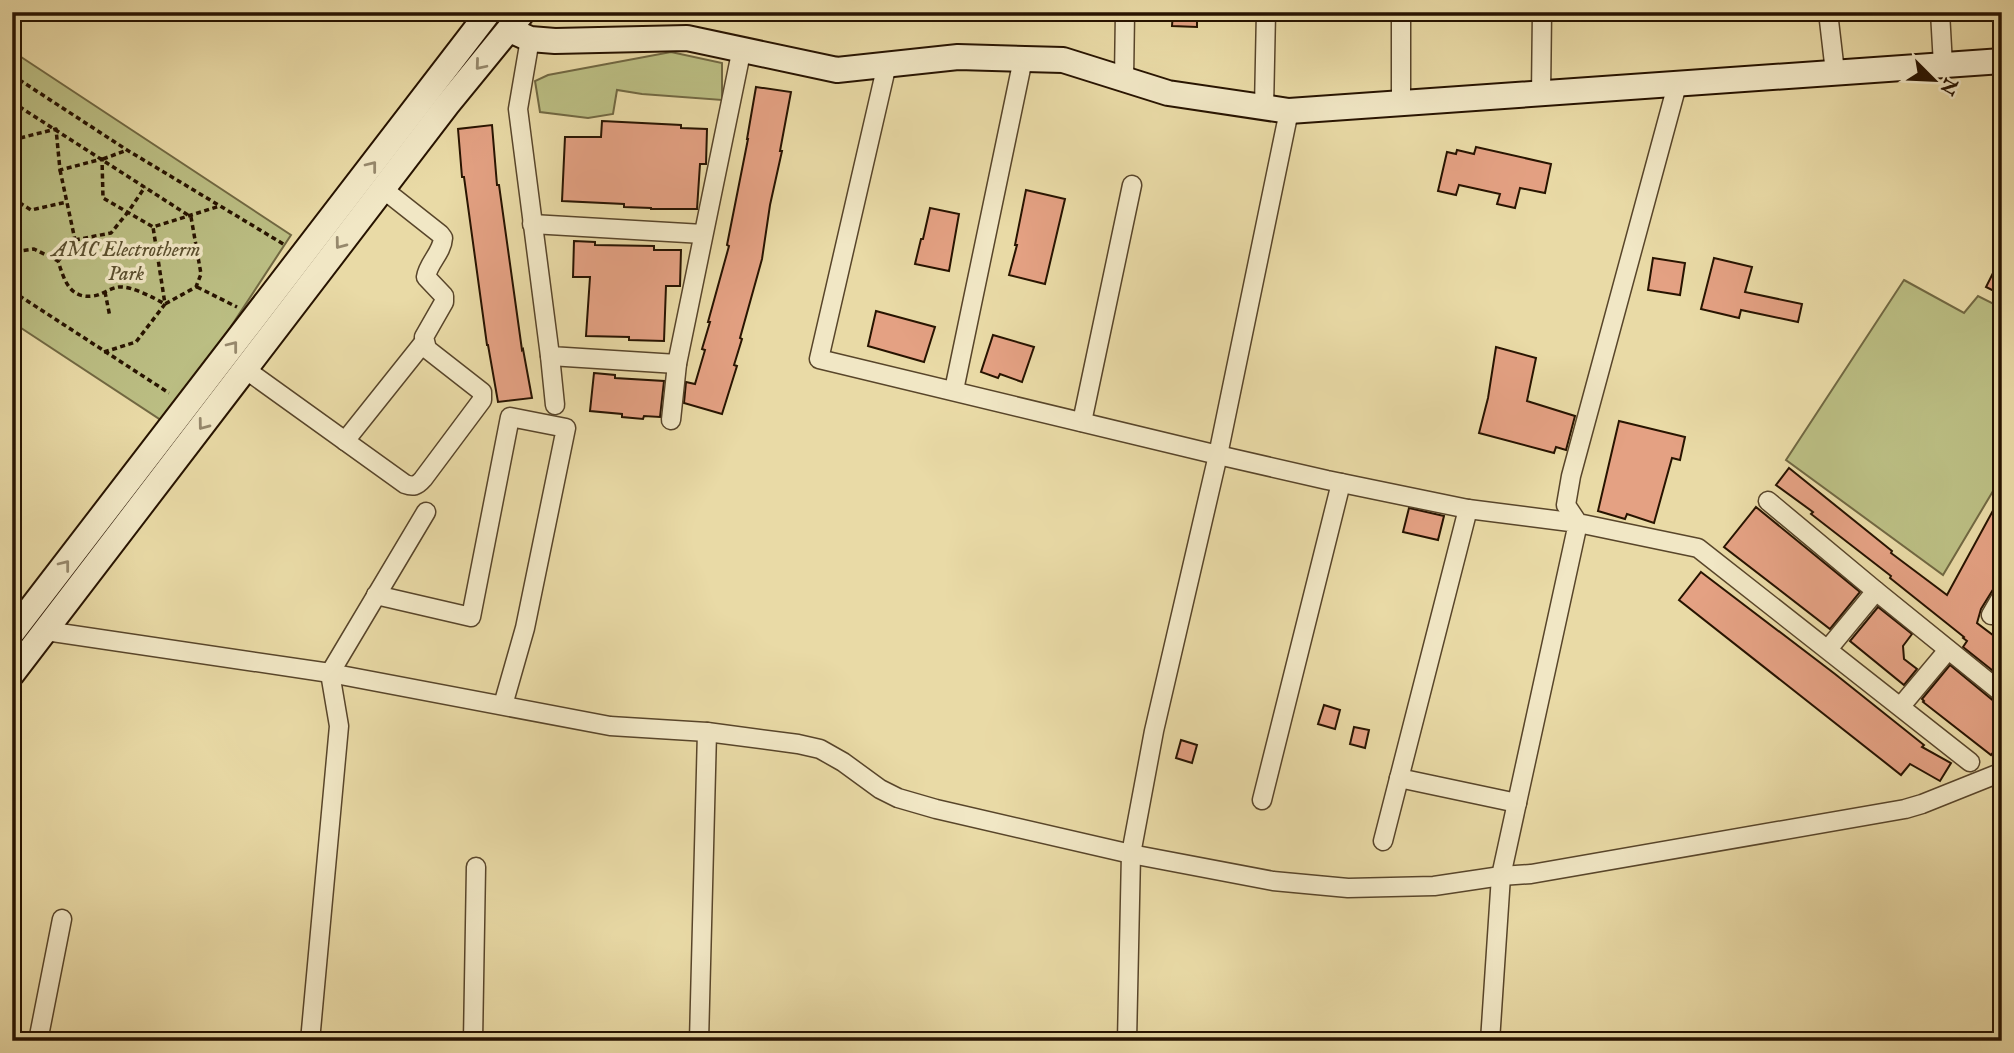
<svg xmlns="http://www.w3.org/2000/svg" width="2014" height="1053" font-family="'IM FELL English',serif">
<rect width="100%" height="100%" fill="#e9daa6"/>
<filter id="stains"><feTurbulence type="fractalNoise" baseFrequency=".00286" numOctaves="4"/><feColorMatrix values="0 0 0 0 .2 0 0 0 0 .09 0 0 0 0 .02 0 0 0 .5 -.17"/></filter>
<radialGradient id="worn" r=".72"><stop offset=".6" stop-color="#630" stop-opacity="0"/><stop offset="1" stop-color="#630" stop-opacity=".3"/></radialGradient>
<g fill="#bbbe83" stroke="#716842" stroke-width="2">
<polygon points="12,51 291,235 167,424 12,322"/>
<polygon points="671,52 722,63 722,100 642,94 617,90 613,114 588,118 540,112 535,81 548,75"/>
<polygon points="1904,280 1964,313 1978,296 2002,308 2002,476 1943,575 1786,460"/>
</g>
<g fill="#e4a183" stroke="#271300" stroke-width="2">
<polygon points="1173,12 1197,12 1197,27 1172,26"/>
<polygon points="756,87 791,92 780,151 782,151 770,205 762,259 740,338 742,339 734,365 737,366 722,414 684,403 686,382 695,384 705,350 702,349 710,322 708,322 729,246 727,245 748,139 747,139"/>
<polygon points="602,121 681,125 681,128 707,129 706,164 700,164 697,209 651,209 651,208 624,207 624,204 562,201 565,137 601,137"/>
<polygon points="492,125 497,185 499,185 522,350 523,349 532,398 498,402 488,345 487,345 464,177 462,177 458,129"/>
<polygon points="1476,147 1551,164 1545,193 1520,188 1515,208 1497,204 1500,194 1459,185 1456,195 1438,191 1447,152 1456,154 1457,150 1474,154"/>
<polygon points="1026,190 1065,199 1045,284 1009,275 1017,245 1015,245"/>
<polygon points="930,208 959,214 949,271 915,264 921,239 923,239"/>
<polygon points="574,241 595,242 595,245 654,246 654,250 681,250 680,286 666,286 664,341 629,340 629,337 586,336 590,277 573,277"/>
<polygon points="2002,255 2002,295 1986,287"/>
<polygon points="1653,258 1685,263 1680,295 1648,290"/>
<polygon points="1714,258 1752,267 1745,292 1802,304 1798,322 1741,310 1739,318 1701,309"/>
<polygon points="876,311 935,327 924,362 868,346"/>
<polygon points="993,335 1034,347 1022,382 1000,374 998,378 981,372"/>
<polygon points="1496,347 1536,358 1527,401 1575,416 1566,450 1556,447 1554,453 1479,433 1488,398"/>
<polygon points="594,373 615,375 615,378 664,381 660,417 644,416 643,419 622,417 622,414 590,411"/>
<polygon points="1619,421 1685,437 1680,460 1672,458 1654,523 1627,514 1625,519 1598,511"/>
<polygon points="1789,468 1892,551 1891,553 1947,595 2002,494 2002,575 1981,609 1977,623 2002,642 2002,678 1963,647 1967,641 1963,638 1964,637 1890,578 1891,576 1811,514 1813,512 1776,485"/>
<polygon points="1756,507 1860,592 1830,629 1724,547"/>
<polygon points="1409,508 1444,516 1438,540 1403,532"/>
<polygon points="1701,572 1835,674 1924,745 1922,747 1951,763 1940,781 1910,764 1901,775 1679,600"/>
<polygon points="1878,607 1912,634 1903,646 1904,659 1917,669 1904,685 1850,641"/>
<polygon points="1950,665 1995,702 2002,704 2002,741 1991,755 1923,702 1924,701 1922,699"/>
<polygon points="1324,705 1340,710 1335,729 1318,724"/>
<polygon points="1354,727 1369,730 1365,748 1350,744"/>
<polygon points="1181,740 1197,745 1192,763 1176,758"/>
</g>
<g fill="none" stroke-linecap="round" stroke-linejoin="round">
<defs>
<g id="street">
<polyline points="1828,12 1835,72"/>
<polyline points="1940,12 1943,65"/>
<polyline points="530,39 518,109 550,356 677,364 742,48"/>
<polyline points="887,64 819,359 1218,455 1289,111"/>
<polyline points="1124,79 1125,12"/>
<polyline points="1677,85 1571,476 1566,505 1578,523 1698,548 1970,762"/>
<polyline points="1541,95 1542,12"/>
<polyline points="1401,104 1401,12"/>
<polyline points="1264,108 1266,12"/>
<polyline points="532,224 703,234"/>
<polyline points="550,356 555,405"/>
<path d="M245 369 405 484C413 487 417 486 423 479L482 400V392L427 349 424 337 444 302V296L426 277C428 263 442 253 443 238L440 234 383 189"/>
<polyline points="954,390 1023,59"/>
<polyline points="671,420 677,364"/>
<polyline points="1082,422 1132,185"/>
<polyline points="345,441 424,342"/>
<polyline points="1768,501 1876,591 2002,693"/>
<polyline points="376,595 471,617 510,417 566,428 525,628 503,705"/>
<polyline points="1991,615 2002,596"/>
<polyline points="46,631 330,673 610,726 707,732 798,744 820,749 843,762 880,789 898,798 936,809 1131,854 1273,881 1348,888 1434,886 1501,876 1531,874 1905,809 1922,804 2002,772"/>
<polyline points="1828,649 1876,591"/>
<polyline points="1901,706 1948,650"/>
<polyline points="1399,778 1517,803"/>
<polyline points="1262,800 1341,483"/>
<polyline points="1383,841 1468,509"/>
<polyline points="38,1041 62,919"/>
<polyline points="310,1041 339,726 330,673 426,512"/>
<polyline points="473,1041 476,867"/>
<polyline points="699,1041 707,732"/>
<polyline points="1127,1041 1131,854 1154,731 1218,455 1327,480 1468,509 1578,523 1501,876 1490,1041"/>
</g>
<g id="secondary">
<polyline points="510,30 530,39 555,41 687,38 837,70 958,57 1063,60 1168,93 1289,111 2002,61"/>
<polyline points="12,633 489,12"/>
<polyline points="12,674 447,105 523,12"/>
</g>
</defs>
<use href="#street" stroke="#58452a" stroke-width="21"/>
<use href="#secondary" stroke="#271300" stroke-width="28"/>
<g stroke="#271300" stroke-width="3.5" stroke-dasharray="5 3.5" stroke-linecap="butt">
<polyline points="12,75 127,150 285,245"/>
<path d="M12 102 191 217 201 274 196 287 165 304C154 298 132 286 119 287 110 288 102 295 93 296 69 299 64 279 58 261L34 249 12 252"/>
<polyline points="12,140 56,129 60,170 102,159 103,198 153,227 220,206"/>
<polyline points="103,159 127,150"/>
<polyline points="60,170 75,240"/>
<polyline points="12,198 31,210 67,202"/>
<polyline points="59,260 75,240 111,233 128,212 145,187"/>
<polyline points="197,287 237,307"/>
<polyline points="12,291 169,393"/>
<polyline points="105,292 110,317"/>
<polyline points="104,352 136,342 165,304 153,227"/>
</g>
<use href="#street" stroke="#f1e7c5" stroke-width="18"/>
<use href="#secondary" stroke="#f1e7c5" stroke-width="24"/>
</g>
<defs><path id="oneway-chevron" d="M-2-3.5L2.5 0L-2 3.5" fill="none" stroke-width="1.6" stroke-linecap="round" stroke-linejoin="round" transform="scale(1.75)"/></defs>
<g stroke="#96886c">
<use href="#oneway-chevron" transform="translate(480 65) rotate(130)"/>
<use href="#oneway-chevron" transform="translate(372 166) rotate(-52)"/>
<use href="#oneway-chevron" transform="translate(340 244) rotate(127)"/>
<use href="#oneway-chevron" transform="translate(233 346) rotate(-52)"/>
<use href="#oneway-chevron" transform="translate(203 425) rotate(127)"/>
<use href="#oneway-chevron" transform="translate(65 565) rotate(-52)"/>
</g>
<g text-anchor="middle" dominant-baseline="central" stroke-width="7" stroke-linejoin="round" paint-order="stroke">
<g font-size="21" font-style="italic" fill="#5b4f2e" stroke="#f1e7c5">
<text x="126" y="250">AMC Electrotherm<tspan x="126" dy="24">Park</tspan></text>
</g>
</g>
<rect width="2014" height="1053" fill="none" stroke="#e9daa6" stroke-width="42"/>
<rect x="14" y="14" width="1986" height="1025" fill="none" stroke="#271300" stroke-width="3.5"/>
<rect x="21" y="21" width="1972" height="1011" fill="none" stroke="#271300" stroke-width="2"/>
<g transform="translate(1934 80) rotate(114)" stroke="#f1e7c5" stroke-width="5" paint-order="stroke">
<path d="M0-5L12 26L0 18L-12 26Z" fill="#271300"/>
<text y="-10" font-size="19" font-weight="bold" text-anchor="middle" fill="#271300">N</text>
</g>
<rect width="100%" height="100%" filter="url(#stains)"/>
<rect width="100%" height="100%" fill="url(#worn)"/>
</svg>
